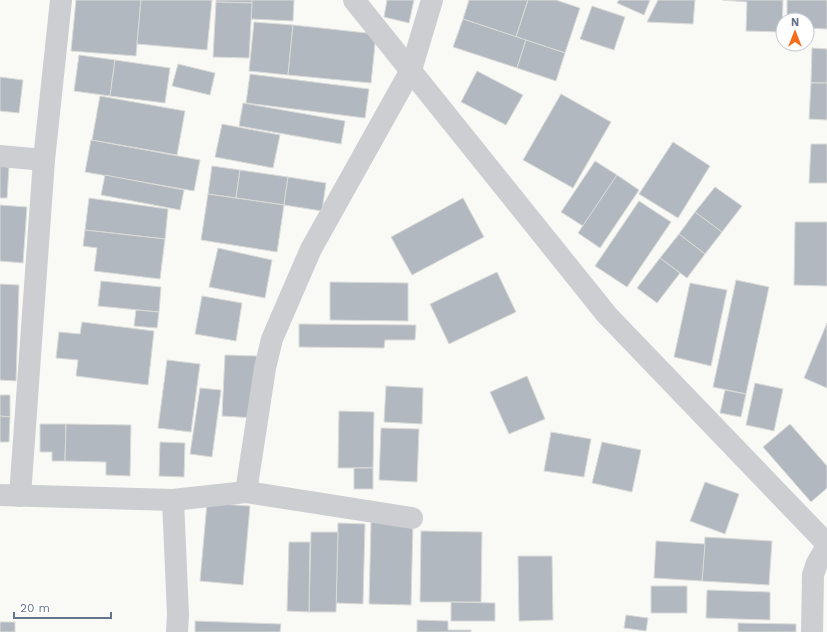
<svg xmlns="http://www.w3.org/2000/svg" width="827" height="632" font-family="'Work Sans',sans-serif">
<rect width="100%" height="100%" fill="#f9f9f6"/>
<g fill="#b1b8c0" stroke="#dbdbd8">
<polygon points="76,0 141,0 136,56 71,51"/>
<polygon points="141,0 212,0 207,50 137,44"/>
<polygon points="216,0 252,0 252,3 216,2"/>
<polygon points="252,0 294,0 293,21 251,19"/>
<polygon points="387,0 414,0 409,23 384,17"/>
<polygon points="469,0 528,0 516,37 463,19"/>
<polygon points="528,0 556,0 580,8 565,53 516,37"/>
<polygon points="619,0 650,0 644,15 617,3"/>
<polygon points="658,0 695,0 693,24 647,22"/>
<polygon points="723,0 783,0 782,32 746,31 747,2"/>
<polygon points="787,0 827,0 827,29 807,28 807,20 787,20"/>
<polygon points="216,2 252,3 249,58 213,57"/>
<polygon points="592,6 625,17 614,50 580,39"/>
<polygon points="463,19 526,40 517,68 453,47"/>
<polygon points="254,22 293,25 288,75 249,71"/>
<polygon points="293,25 376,34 371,83 288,75"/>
<polygon points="526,40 565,53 556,81 517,68"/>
<polygon points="812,48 827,49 827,83 811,83"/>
<polygon points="79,55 115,60 110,96 74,91"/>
<polygon points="115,60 170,68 165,103 110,96"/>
<polygon points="178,64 215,73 210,95 172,86"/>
<polygon points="477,71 523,95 506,125 461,102"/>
<polygon points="250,74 369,89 365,118 246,103"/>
<polygon points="0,77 23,80 19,113 0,111"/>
<polygon points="811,83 827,83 827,120 809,119"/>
<polygon points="561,94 611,122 573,188 523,160"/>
<polygon points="100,96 185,111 177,155 92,140"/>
<polygon points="243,103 345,121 341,144 239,126"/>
<polygon points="222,124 280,135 273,168 215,157"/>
<polygon points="91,140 200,160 194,191 85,172"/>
<polygon points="673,142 710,166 678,218 639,194"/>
<polygon points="811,144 827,144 827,183 809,183"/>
<polygon points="595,161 617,175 583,226 561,212"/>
<polygon points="0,166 9,167 7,198 0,198"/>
<polygon points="212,166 240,170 236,198 208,194"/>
<polygon points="240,170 288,177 284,205 236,198"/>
<polygon points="105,175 184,190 180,210 101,195"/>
<polygon points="617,175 639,190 600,248 578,233"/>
<polygon points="288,177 326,183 322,211 284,205"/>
<polygon points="715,187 742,206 722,232 695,212"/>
<polygon points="208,194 284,205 277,252 201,240"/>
<polygon points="89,198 168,209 165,239 85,230"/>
<polygon points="463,198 484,237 412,275 391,237"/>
<polygon points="639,201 671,222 627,287 595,266"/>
<polygon points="0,205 27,207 23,263 0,261"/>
<polygon points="695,212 722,232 705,254 679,234"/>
<polygon points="795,222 827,222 827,286 794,285"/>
<polygon points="85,230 165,239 160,279 94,271 97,248 83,246"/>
<polygon points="679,234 705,254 687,278 660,258"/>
<polygon points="218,248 272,260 265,298 209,287"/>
<polygon points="660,258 680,273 657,303 637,288"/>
<polygon points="497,272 516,312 449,344 430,304"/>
<polygon points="736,280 769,287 746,394 713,387"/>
<polygon points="101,281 161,287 159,312 98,306"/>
<polygon points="330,282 408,283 408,321 330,320"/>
<polygon points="690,283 727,290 711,366 674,357"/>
<polygon points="0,284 19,285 16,381 0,380"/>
<polygon points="202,296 242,303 236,341 195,334"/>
<polygon points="136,310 159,312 157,328 134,326"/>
<polygon points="82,322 154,331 148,385 76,376 78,360 56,358 59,332 80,334"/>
<polygon points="827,323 827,388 804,378"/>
<polygon points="299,324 416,325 415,340 385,340 384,348 299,347"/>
<polygon points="225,355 257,356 255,418 222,416"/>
<polygon points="167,360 200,364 191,432 158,428"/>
<polygon points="527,376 545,419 509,434 490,392"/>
<polygon points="755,383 783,389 774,431 746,425"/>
<polygon points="386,386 423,388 422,424 384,422"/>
<polygon points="200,388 221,390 212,457 190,454"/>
<polygon points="725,390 746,394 741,417 720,413"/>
<polygon points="0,395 10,395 10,417 0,416"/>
<polygon points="339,411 374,412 373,468 338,468"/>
<polygon points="0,416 10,417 9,442 0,442"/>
<polygon points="40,424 66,424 65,461 52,461 52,452 40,452"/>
<polygon points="66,424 131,425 130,476 106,475 106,462 65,461"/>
<polygon points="790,424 827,466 827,488 811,502 763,447"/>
<polygon points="381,428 419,429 417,482 379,480"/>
<polygon points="551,432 591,439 584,477 544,471"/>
<polygon points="160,442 185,443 184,477 159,476"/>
<polygon points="602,442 641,450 632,492 592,483"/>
<rect x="354" y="468" width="19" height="21"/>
<polygon points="705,482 739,494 725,534 690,521"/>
<polygon points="207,503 250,506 243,585 200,581"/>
<polygon points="371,522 413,523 411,605 369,604"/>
<polygon points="338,523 365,524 363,604 336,603"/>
<polygon points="421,531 482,532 481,602 420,602"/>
<polygon points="311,532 338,532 336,612 309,612"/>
<polygon points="705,537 772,541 769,585 702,581"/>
<polygon points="656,541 705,544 702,581 654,578"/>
<polygon points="289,542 310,542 309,612 287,611"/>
<polygon points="518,556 552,556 553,620 519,621"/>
<rect x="651" y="586" width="36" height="27"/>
<polygon points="707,590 770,592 770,620 706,618"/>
<polygon points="451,602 495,603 495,621 451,621"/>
<polygon points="626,615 648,618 646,631 624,628"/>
<polygon points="417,620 448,621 448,630 471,630 471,632 417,632"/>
<polygon points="195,621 281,624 280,632 195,632"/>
<rect x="0" y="622" width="15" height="10"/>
<polygon points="738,623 796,624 796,632 738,632"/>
</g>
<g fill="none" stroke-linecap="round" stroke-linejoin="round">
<g stroke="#ccced2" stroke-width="22">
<polyline points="354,0 607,315 827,544"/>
<polyline points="0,156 44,160"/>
<polyline points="246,492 265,368 272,339 311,249 411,70 432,0"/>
<polyline points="0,495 173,500 246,492 412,518"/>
<polyline points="20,496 44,160 61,0"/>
<polyline points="173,500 178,615 177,632"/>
<polyline points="812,632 813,575 817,563 827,546"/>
</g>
</g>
<g transform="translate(795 32)"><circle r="19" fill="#ffffff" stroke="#c1c7d0"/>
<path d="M0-3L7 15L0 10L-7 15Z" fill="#f56c1a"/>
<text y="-6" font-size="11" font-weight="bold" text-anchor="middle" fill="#65748a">N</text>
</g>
<path d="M14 612v6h97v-6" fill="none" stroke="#65748a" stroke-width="2"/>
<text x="20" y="612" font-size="12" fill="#65748a" stroke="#ffffff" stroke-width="3" paint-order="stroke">20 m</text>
</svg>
